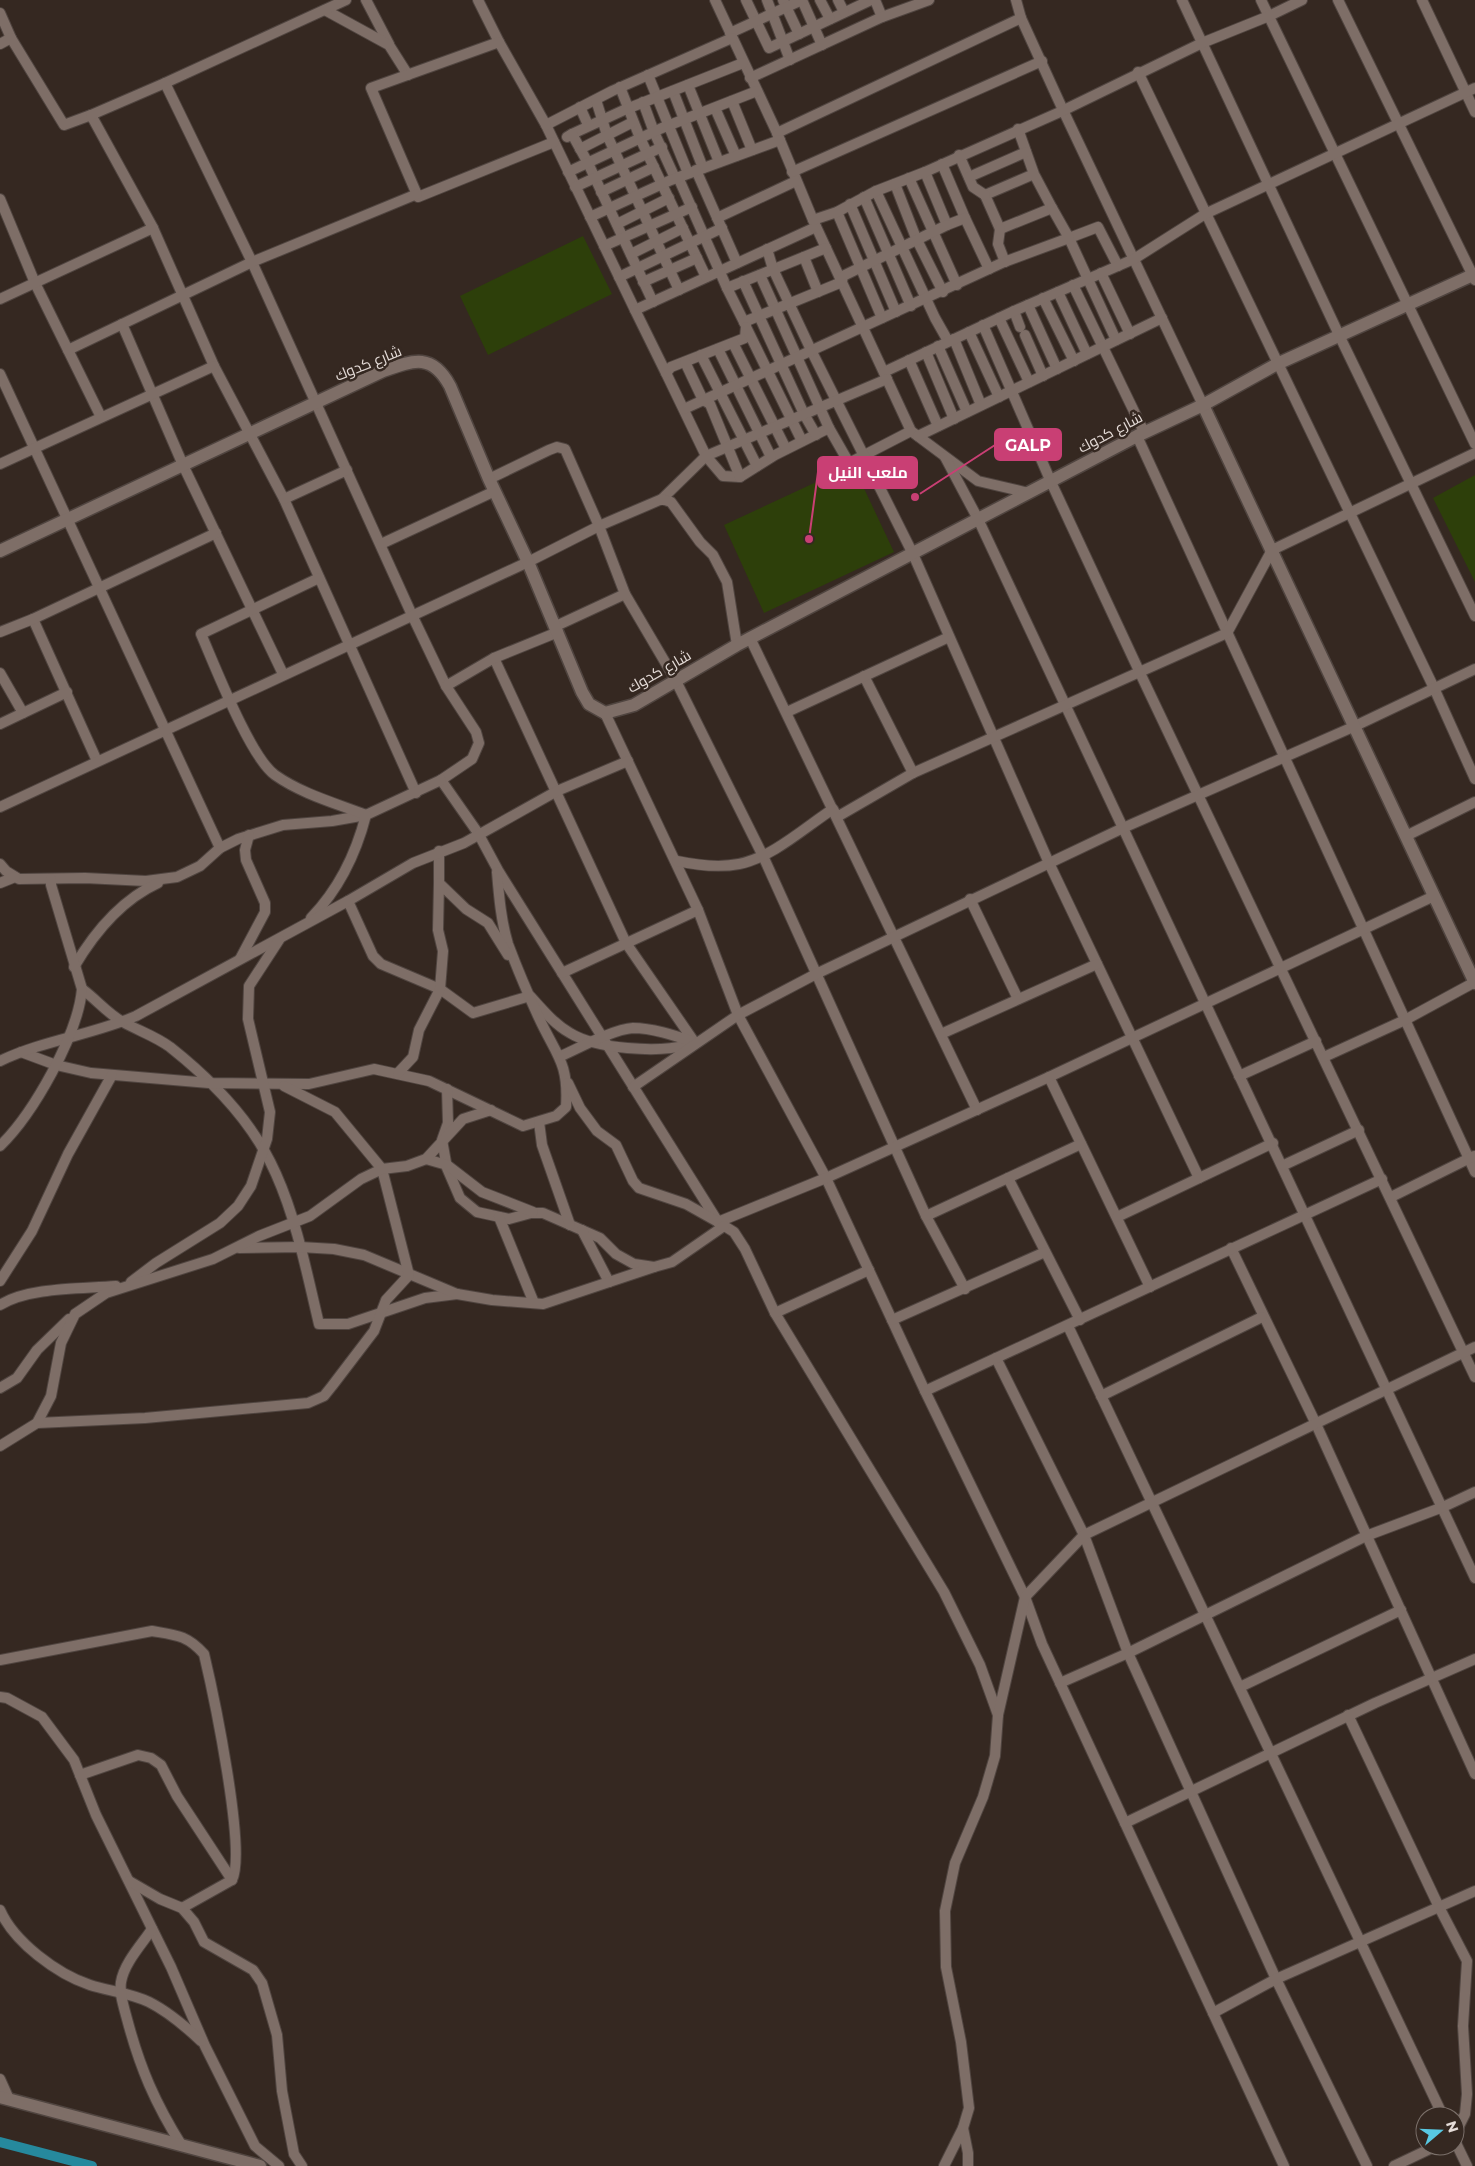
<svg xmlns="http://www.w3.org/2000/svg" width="1475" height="2166" font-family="Montserrat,Cairo,sans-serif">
<rect width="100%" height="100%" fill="#352821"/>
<g fill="#2d3f0a">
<polygon points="583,236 612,294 488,355 460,296"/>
<polygon points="853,465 894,552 764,613 724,525"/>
<polygon points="1475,475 1475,582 1433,498"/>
</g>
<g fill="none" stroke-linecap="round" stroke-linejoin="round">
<polyline stroke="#26899d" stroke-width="10" points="0,2142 92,2166"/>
<defs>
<g id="minor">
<polyline points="366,0 389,44"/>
<polyline points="478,0 499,42"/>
<polyline points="715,0 777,133 813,220 911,431 978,481 1029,493"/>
<polyline points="746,0 769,48 871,0"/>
<polyline points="767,0 790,60"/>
<polyline points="783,0 799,34"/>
<polyline points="802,0 822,45"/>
<polyline points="820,0 830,19"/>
<polyline points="838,0 844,12"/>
<polyline points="875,0 882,17"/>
<polyline points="1016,0 1021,18 1063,110 1203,405"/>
<polyline points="1182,0 1340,337 1475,616"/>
<polyline points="1261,0 1475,444"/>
<polyline points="1338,0 1475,280"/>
<polyline points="1422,0 1475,112"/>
<polyline points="325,10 389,45 408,75"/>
<polyline points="0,13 11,38"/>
<polyline points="730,33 802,0"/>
<polyline points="732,38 612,91 546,125 635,310 816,227"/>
<polyline points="0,44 11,38 64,125 91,115 153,228 214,366 284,499 416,793"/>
<polyline points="1138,72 1434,688 1475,779"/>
<polyline points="648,75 688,173"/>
<polyline points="750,78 882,17 929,0"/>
<polyline points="165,83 346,0"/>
<polyline points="688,85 719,162"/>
<polyline points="620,87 640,138 706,277"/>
<polyline points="673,91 703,168"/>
<polyline points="596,100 607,135 679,290"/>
<polyline points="732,101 752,150"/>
<polyline points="643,102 654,132 675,178"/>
<polyline points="580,107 588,125"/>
<polyline points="715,108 736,156"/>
<polyline points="91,115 165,83 252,262 412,615 446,686 476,732 479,743 472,759 441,780 478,833 499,872 718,1222 734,1232 745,1249 775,1313 944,1592 980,1665 998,1715"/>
<polyline points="546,125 499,42 371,88 418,197 554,142"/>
<polyline points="1018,129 1034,174 1052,208 1000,229 985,195 1034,174"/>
<polyline points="777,133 1021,18"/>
<polyline points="572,134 624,110 743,63"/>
<polyline points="567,137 572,134 588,163 653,302"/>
<polyline points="580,149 633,122"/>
<polyline points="959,155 973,187 985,195"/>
<polyline points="942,164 965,218"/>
<polyline points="696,170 737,263"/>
<polyline points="568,172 662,128 757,91"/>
<polyline points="792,172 1042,61"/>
<polyline points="925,172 947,225 965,218 989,269"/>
<polyline points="678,177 727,288"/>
<polyline points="969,177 1026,152"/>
<polyline points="909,178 957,285"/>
<polyline points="895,184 916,238 943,292"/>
<polyline points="575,187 662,147"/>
<polyline points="876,191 935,318 948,341"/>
<polyline points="601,192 654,167"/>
<polyline points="864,197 911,306"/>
<polyline points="0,199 35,283 101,417"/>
<polyline points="850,204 896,312"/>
<polyline points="837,212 882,318"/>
<polyline points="590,217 671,180 780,140"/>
<polyline points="717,218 796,181"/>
<polyline points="813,220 837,212 876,191 925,172 1060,112 1202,43 1269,16 1302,0"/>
<polyline points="617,224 669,198"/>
<polyline points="1000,229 998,244 1005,262"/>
<polyline points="604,246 692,207"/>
<polyline points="826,248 727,288 746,326 745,338 671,367 666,373 706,456 723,476 740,477 775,455 829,428 849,463 911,431"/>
<polyline points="767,249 773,269 811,350 913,554 1049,863 1199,1178"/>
<polyline points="631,254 683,228"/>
<polyline points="804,257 818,292"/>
<polyline points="1101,273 1130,334"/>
<polyline points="760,275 829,428"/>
<polyline points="619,277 722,228"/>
<polyline points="743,281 804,414 816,435"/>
<polyline points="643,282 697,258"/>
<polyline points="1073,285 1144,432"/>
<polyline points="1058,292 1087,354"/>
<polyline points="1043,298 1074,361"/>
<polyline points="0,299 153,228"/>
<polyline points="1028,305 1057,369"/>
<polyline points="635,310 666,373"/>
<polyline points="1014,311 1020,327"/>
<polyline points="999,318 1029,382"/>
<polyline points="744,322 842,282 843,276 947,225"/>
<polyline points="122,324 183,465 283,674"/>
<polyline points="983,325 1051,482 1140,673 1475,1377"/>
<polyline points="746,327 802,441"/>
<polyline points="969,332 999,397"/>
<polyline points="1025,335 1043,376"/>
<polyline points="954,339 981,405"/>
<polyline points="1116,340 1069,238 1098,227 1118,266"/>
<polyline points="733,343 786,449"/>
<polyline points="938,346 967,412"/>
<polyline points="718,349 771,457"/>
<polyline points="68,350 252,262 417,194"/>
<polyline points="926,352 954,419"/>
<polyline points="701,355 757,466"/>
<polyline points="909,360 938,426"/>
<polyline points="685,362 703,400 710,404 740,477"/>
<polyline points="884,372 1014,311 1134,259 1205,214 1475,88"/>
<polyline points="0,374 220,848"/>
<polyline points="684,409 1004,262 1069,238 1052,208"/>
<polyline points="918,436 1162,318"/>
<polyline points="1137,436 1475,1172"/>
<path d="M945 457 978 519C1142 872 1312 1223 1475 1578"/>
<polyline points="0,464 214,366"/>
<polyline points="489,479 549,450 557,447 565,449 599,526 625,594 675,679 763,856 926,1216 965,1289"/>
<polyline points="284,499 347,470"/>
<polyline points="662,499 706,456 887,379"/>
<polyline points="381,544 495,491"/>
<polyline points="33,619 97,761"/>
<polyline points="556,626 625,594"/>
<polyline points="0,632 33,619 216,533"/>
<polyline points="750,638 977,1110"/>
<polyline points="494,658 626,943 695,1043"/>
<polyline points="0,673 23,713"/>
<polyline points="864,676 913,773"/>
<polyline points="446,686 494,658 558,632"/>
<polyline points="787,712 949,637"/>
<polyline points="605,713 698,910 738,1015 826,1178 925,1391 1025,1597 1042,1644 1284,2166"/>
<polyline points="0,724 67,692"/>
<polyline points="0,807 528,562 599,526 662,499 671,502 700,542 713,555 727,582 737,645"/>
<polyline points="1406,836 1475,802"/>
<path d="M677 861C696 865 719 868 739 864 773 857 804 828 833 809L837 817 913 773 1227 633 1272 550 1475 453"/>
<polyline points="0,864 6,871 19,879 85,878 146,881 177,877 200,866 220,848 238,839 283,825 332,821 366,815 441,780"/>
<polyline points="0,883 15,877"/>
<polyline points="439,883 439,851"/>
<polyline points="970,899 1018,999"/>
<path d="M348 901 373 956 381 964 440 989 473 1013 530 996C542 1009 554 1024 570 1033 596 1049 658 1053 687 1045"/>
<path d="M311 918C339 889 356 854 366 815 335 803 302 794 275 775 250 757 215 666 201 634L319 578"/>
<polyline points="240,959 265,912 265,903 246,860 245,850 249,835"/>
<path d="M74 967C94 933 121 900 158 883"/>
<polyline points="562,973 698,910"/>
<path d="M82 989C96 999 108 1014 123 1022 139 1031 155 1036 170 1047 213 1081 254 1123 276 1174 297 1221 307 1274 319 1324H348L425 1298 457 1294"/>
<polyline points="941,1034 1097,964"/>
<path d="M21 1052 56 1065 91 1073 209 1083 309 1084 374 1069 429 1081 523 1126 556 1116 566 1107C569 1062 556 1055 539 1018 528 994 517 968 508 944 501 921 499 896 497 872"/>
<path d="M561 1056C579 1048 614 1029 633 1028 653 1028 676 1036 694 1042"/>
<polyline points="1324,1057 1405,1020 1475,982"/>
<path d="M0 1061C44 1040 92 1035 136 1016L348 901 413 863 464 843 557 791 628 761"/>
<polyline points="398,1073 413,1057 419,1030 440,989 443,951 438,930 439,883 466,909 488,923 508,955"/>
<polyline points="1239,1076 1316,1041"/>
<polyline points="1049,1077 1150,1287"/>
<polyline points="568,1083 580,1108 597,1131 616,1145 633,1181 639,1188 686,1204 718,1222 826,1178 1049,1077 1434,896"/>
<polyline points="633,1087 738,1015 816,974 1123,828 1353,727 1475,669"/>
<polyline points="447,1089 448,1123 442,1140 447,1168 460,1198 477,1212 509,1219 531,1213 543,1213 600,1238 616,1254 634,1264 654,1267 672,1262 724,1226"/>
<polyline points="539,1122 542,1145 570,1225"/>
<path d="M0 1146C33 1114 78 1035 82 989L51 885V879"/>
<polyline points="426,1159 447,1165 482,1192 533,1212"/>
<polyline points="1284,1165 1359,1130"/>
<polyline points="1008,1178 1080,1320"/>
<polyline points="1391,1197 1474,1156"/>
<polyline points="926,1216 1081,1144"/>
<polyline points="499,1217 534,1303"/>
<polyline points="1117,1217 1273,1143"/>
<polyline points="582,1230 609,1282"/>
<polyline points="239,1248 300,1247 334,1249 364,1255 457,1294 492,1300 543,1304 654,1267"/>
<polyline points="1231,1248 1316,1424 1475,1774"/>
<polyline points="0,1281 32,1231 68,1154 112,1075"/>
<polyline points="131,1282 156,1263 220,1223 238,1206 251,1186 267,1139 270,1112 248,1019 249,986 279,940"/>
<path d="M0 1305C29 1287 81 1289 116 1286"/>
<polyline points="775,1313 869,1270"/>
<polyline points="892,1320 1045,1252"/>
<polyline points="1068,1326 1443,2116"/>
<polyline points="996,1358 1084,1535 1128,1653 1276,1979 1367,2166"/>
<polyline points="0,1388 17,1378 37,1350 69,1319"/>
<polyline points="925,1391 1382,1179"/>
<polyline points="1101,1396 1262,1317"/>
<polyline points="37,1423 145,1418 308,1403 324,1396 332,1386 374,1331 386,1300 409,1275 382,1169 335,1112 284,1086"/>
<polyline points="0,1446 37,1423 51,1396 61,1343 75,1314 106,1293 213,1259 259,1236 310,1216 361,1179 382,1169 407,1166 426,1159 463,1119 491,1110"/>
<path d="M0 1660 152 1631C176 1635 187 1635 204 1654 213 1692 247 1852 232 1880L182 1908"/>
<polyline points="1060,1683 1128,1653 1366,1536 1443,1507 1475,1492"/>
<polyline points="1240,1687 1401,1610"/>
<polyline points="0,1697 7,1698 42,1717 74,1760 96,1815 171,1967 205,2046 255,2146 279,2166"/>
<polyline points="1348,1715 1439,1907 1467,1961 1463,2026 1467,2094 1465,2114 1455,2134"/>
<polyline points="80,1775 138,1755 151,1758 161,1765 177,1796 232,1880"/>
<polyline points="1125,1823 1375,1703 1475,1659"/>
<polyline points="129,1881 160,1899 182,1908 194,1922 204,1942 253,1970 262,1983 277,2035 282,2091 294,2154 302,2166"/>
<path d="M0 1910C14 1942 57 1974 90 1985 109 1991 130 1993 149 2002 169 2012 185 2026 201 2041"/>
<path d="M152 1929C142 1944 124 1963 121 1982 119 1994 124 2007 127 2019 140 2068 155 2103 182 2146"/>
<polyline points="1213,2013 1276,1979 1475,1891"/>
<polyline points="0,2079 9,2099"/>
<polyline points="963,2128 968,2153 968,2166"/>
<polyline points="1455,2141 1467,2166"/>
<polyline points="944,2166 963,2128 969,2108 961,2042 946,1967 945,1911 955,1863 983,1797 995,1756 998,1715 1025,1597 1084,1535 1475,1347"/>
<polyline points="1394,2166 1436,2146"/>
</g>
<g id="tertiary">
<polyline points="1203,405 1475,983"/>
<path d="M0 551 383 371C414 360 432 353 450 386L489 479 528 562 582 692 589 704 605 713 634 705 737 645 1137 436 1203 405 1277 364 1475 274"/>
<polyline points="0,2097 260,2166"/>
</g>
</defs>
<use href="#minor" stroke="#504540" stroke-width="12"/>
<use href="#tertiary" stroke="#504540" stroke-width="15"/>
<use href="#minor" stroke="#7e6e67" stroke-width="10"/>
<use href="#tertiary" stroke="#7e6e67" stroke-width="12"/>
</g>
<g text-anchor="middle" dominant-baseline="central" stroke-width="5" stroke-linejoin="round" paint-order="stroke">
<g font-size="15" fill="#e5dcd8" stroke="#352821">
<text transform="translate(368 363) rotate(-22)">شارع كدوك</text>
<text transform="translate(1110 432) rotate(-28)">شارع كدوك</text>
<text transform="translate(659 671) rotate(-30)">شارع كدوك</text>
</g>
</g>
<path fill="none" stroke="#c93f74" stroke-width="2" d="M915 497L995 445M809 539L818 472"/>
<g fill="#c93f74" stroke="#352821" stroke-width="2">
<circle cx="915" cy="497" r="5"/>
<circle cx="809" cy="539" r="5"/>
</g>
<g fill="#c93f74" stroke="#c93f74" stroke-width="2">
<rect x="995" y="429" width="66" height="31" rx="5"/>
<rect x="818" y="457" width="99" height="31" rx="5"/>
</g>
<g font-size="16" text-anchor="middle" font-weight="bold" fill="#fff">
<text x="1028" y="451">GALP</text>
<text x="868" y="478">ملعب النيل</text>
</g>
<g transform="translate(1440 2131) rotate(71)"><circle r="24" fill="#352821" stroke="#7b706a"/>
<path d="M0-4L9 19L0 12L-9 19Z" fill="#58c9e3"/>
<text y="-8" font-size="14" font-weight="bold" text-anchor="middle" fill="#e5dcd8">N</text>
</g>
</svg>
